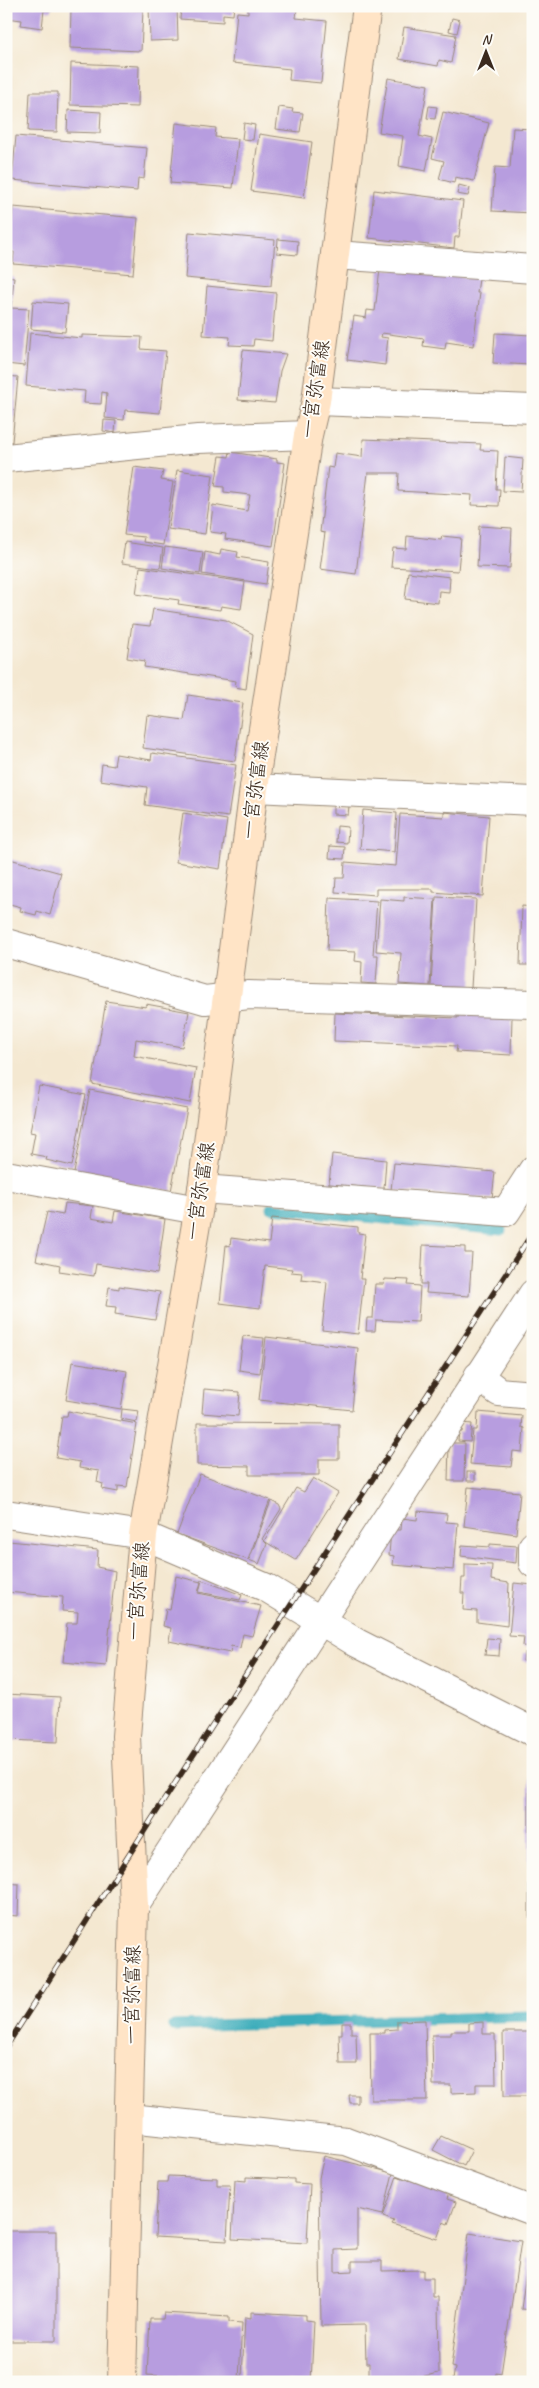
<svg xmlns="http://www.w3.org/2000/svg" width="539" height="2388" font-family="Caveat,'Klee One',sans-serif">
<rect width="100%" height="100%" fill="#fdfcf7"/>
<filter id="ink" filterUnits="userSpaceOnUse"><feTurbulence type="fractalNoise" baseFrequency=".02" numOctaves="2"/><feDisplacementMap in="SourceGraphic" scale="10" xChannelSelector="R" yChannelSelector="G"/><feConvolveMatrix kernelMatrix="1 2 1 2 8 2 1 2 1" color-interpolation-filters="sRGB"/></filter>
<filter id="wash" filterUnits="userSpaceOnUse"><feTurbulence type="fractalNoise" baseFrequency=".0096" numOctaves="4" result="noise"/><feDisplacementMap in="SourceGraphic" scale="20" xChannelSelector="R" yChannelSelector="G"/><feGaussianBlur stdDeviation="1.12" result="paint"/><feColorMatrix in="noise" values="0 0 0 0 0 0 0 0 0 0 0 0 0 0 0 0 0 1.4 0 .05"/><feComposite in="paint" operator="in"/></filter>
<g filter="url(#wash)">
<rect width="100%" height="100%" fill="#f4e8d1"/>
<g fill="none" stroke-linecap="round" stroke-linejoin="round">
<g stroke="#3eadbb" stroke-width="11">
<polyline points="272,1208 501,1230"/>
<polyline points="174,2026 533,2016"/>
</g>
</g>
<g id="blocks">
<g fill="#b79ddf">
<polygon points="6,6 52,6 52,11 44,10 42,28 21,25 22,20 6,18"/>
<polygon points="149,6 177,6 178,40 150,41"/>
<polygon points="181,6 234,6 233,15 223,14 223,22 180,19"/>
<polygon points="248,6 297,10 296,18 327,21 321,83 289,80 290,69 232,63 237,12 248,13"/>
<polygon points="306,6 329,6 328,11"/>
<polygon points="71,8 143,10 141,51 70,48"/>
<polygon points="452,18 460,20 457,33 449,31"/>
<polygon points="404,27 456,35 451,63 439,60 438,66 399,59"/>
<polygon points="71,63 139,66 138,107 70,105"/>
<polygon points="388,78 428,85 419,136 432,139 426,171 399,166 403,136 379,132"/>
<polygon points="30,92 58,92 57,132 28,131"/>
<polygon points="429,106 437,107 435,119 427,118"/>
<polygon points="279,107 293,109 292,112 303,113 300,132 276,129"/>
<polygon points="68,110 101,112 100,133 67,132"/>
<polygon points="443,112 489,123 474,181 455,177 454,183 439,179 444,161 432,158"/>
<polygon points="176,123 216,128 215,137 238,139 233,188 170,183"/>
<polygon points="244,123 255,125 253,140 242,139"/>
<polygon points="513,128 533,129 533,213 492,211 495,167 510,168"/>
<polygon points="259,134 312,142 304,198 251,191"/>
<polygon points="16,136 147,148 144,179 138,178 137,191 12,180"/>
<polygon points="459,185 470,188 468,196 457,194"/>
<polygon points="374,190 463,201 459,237 455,237 454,248 369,238"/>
<polygon points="13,207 138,218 133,274 13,264 14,252 9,252"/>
<polygon points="189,232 275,240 271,286 185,278"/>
<polygon points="278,239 298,241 297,255 277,253"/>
<polygon points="380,269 415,270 479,279 477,293 480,293 473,346 446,342 445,349 423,346 424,339 382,333 381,337 388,338 385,365 347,360 354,316 366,318 367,310 375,311"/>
<polygon points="6,276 14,277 11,308 29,309 24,366 6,364"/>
<polygon points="207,286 276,293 272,341 254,339 253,346 229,345 230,337 203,335"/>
<polygon points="33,301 68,304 65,332 31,329"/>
<polygon points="30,333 82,338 82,335 142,337 141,349 166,351 160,413 125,410 124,420 105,418 107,393 102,392 101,404 84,403 85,391 26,386"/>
<polygon points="495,333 531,335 530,365 493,363"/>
<polygon points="243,350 286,354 280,371 275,403 238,400"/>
<polygon points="6,376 18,377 12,442 6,442"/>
<polygon points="104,420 116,421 115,433 103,431"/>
<polygon points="363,439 481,444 480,450 498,451 496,489 500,489 499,506 471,505 472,495 398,491 399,473 368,473 356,574 320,569 325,533 320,532 328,467 333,468 335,453 362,457"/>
<polygon points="230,452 277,459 277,462 285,463 273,546 225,539 226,534 210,532 213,505 247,511 250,495 224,492 224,487 215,486 220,456 229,457"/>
<polygon points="505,457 523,459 521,492 503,491"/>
<polygon points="134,467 163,471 161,480 173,482 163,545 143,542 144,537 124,535"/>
<polygon points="177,470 213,475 205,534 168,529"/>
<polygon points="479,526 512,528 510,568 477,567"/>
<polygon points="407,536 441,540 442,536 461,538 458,571 391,567 393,548 406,549"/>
<polygon points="125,542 163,548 160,568 122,563"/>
<polygon points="165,547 203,552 200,574 162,568"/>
<polygon points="221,549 238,552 237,557 269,562 266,584 202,574 205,552 220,555"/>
<polygon points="140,567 245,582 241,609 221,606 220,610 178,604 179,600 136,594"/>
<polygon points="408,572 450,577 449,592 439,591 438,603 405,599"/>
<polygon points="153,609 226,620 253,634 246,689 235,687 236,681 144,667 145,661 127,658 132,624 150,626"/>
<polygon points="188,695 243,703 235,761 143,748 147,715 184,720"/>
<polygon points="152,753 236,765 228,817 145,805 147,787 100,780 102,764 114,766 116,754 151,760"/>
<polygon points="333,805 349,806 348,815 333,814"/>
<polygon points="363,810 397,813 394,852 360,849"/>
<polygon points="444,812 489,816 483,896 433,892 433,889 376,889 376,895 335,892 336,878 344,878 345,862 396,866 400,814 444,817"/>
<polygon points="183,813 227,820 220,869 176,862"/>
<polygon points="337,826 348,827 347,843 336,842"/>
<polygon points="330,846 345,847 344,859 329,858"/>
<polygon points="6,858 61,873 50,915 37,911 36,915 20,911 21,907 6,903"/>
<polygon points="404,897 435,899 430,986 399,984 401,953 376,951 380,899 404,901"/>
<polygon points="436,897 476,899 471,988 431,986"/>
<polygon points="329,898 377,901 373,955 378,955 376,984 361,983 362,962 355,961 356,952 327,951"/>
<polygon points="522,906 533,907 533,965 520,965"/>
<polygon points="106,1001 146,1007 146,1004 189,1012 182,1047 136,1039 134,1056 196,1068 190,1103 92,1084"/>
<polygon points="335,1013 458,1018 458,1013 512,1016 511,1055 456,1052 457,1046 334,1041"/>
<polygon points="39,1086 86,1095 72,1166 46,1160 47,1157 31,1154 35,1133 30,1132"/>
<polygon points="90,1090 187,1109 171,1191 74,1173"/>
<polygon points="332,1154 386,1160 384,1189 329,1184"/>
<polygon points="394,1163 495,1172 492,1199 391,1190"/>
<polygon points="65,1203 93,1206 91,1218 113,1222 115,1211 165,1219 157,1274 96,1264 94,1276 59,1271 60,1265 36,1260 47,1212 63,1215"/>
<polygon points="272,1218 358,1227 358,1233 365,1234 360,1279 364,1279 358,1334 322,1330 327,1282 301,1279 302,1273 291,1272 292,1269 265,1266 260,1308 220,1303 226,1245 230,1246 231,1238 269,1243"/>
<polygon points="423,1245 465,1247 465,1253 472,1253 469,1296 426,1293 427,1284 421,1284"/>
<polygon points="385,1279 409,1280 408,1285 420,1286 418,1322 376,1320 375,1331 366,1331 367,1318 373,1318 375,1284 384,1284"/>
<polygon points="119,1286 160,1292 155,1320 115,1314 116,1307 106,1306 109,1287 119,1289"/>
<polygon points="243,1336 264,1338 260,1373 239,1370"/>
<polygon points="266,1337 358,1348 352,1410 259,1400"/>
<polygon points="72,1362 127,1371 121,1409 66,1400"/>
<polygon points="204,1389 240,1392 238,1416 202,1413"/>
<polygon points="122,1409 139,1411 137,1422 121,1419"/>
<polygon points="68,1411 137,1424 127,1487 118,1486 118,1492 102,1489 103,1484 97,1482 99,1471 79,1468 80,1462 56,1458 62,1416 67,1416"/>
<polygon points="478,1412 522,1416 521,1427 524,1428 522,1452 513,1451 511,1467 470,1464 473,1430 477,1430"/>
<polygon points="197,1423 339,1424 339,1459 319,1459 319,1475 249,1475 249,1466 197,1465"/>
<polygon points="463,1423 472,1424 470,1442 458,1441 459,1432 462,1432"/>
<polygon points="449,1443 465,1443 464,1481 448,1481"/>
<rect x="467" y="1472" width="8" height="9"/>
<polygon points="200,1474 270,1500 248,1560 177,1534"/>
<polygon points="313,1478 338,1493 296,1560 264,1541 296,1488 304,1492"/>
<polygon points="468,1487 520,1492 516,1534 464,1526"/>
<polygon points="271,1501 279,1505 281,1509 262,1539 267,1544 259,1564 249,1560"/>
<polygon points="418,1511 447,1514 446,1522 458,1523 454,1570 393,1565 394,1556 389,1555 391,1530 401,1530 402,1518 417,1520"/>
<polygon points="9,1541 98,1550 97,1567 115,1571 106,1666 63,1662 67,1623 77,1623 78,1612 62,1611 63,1597 6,1592"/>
<polygon points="490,1544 517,1546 516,1563 461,1556 462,1545 490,1547"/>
<polygon points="465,1564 492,1565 491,1580 509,1583 507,1626 477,1622 477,1611 463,1610 464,1593 461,1593 462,1578 465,1578"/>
<polygon points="176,1576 201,1582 198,1593 261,1606 252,1636 243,1634 240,1648 231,1646 230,1653 169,1641 171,1628 163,1626 166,1609 170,1610"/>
<polygon points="202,1580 242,1595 240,1600 199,1592"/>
<polygon points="514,1583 533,1585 533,1647 523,1646 524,1637 509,1636"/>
<polygon points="487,1638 500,1639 499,1656 485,1655"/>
<polygon points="524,1653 533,1653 533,1662 523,1661"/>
<polygon points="531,1667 533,1667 533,1709 528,1709"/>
<polygon points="6,1694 60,1697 58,1742 6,1740"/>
<rect x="529" y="1769" width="4" height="148"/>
<polygon points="6,1883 19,1884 18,1916 6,1915"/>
<polygon points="425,2020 427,2100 371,2100 370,2033 384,2033 384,2030 397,2029 397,2021"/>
<polygon points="483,2022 483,2034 495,2034 496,2084 476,2084 476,2092 451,2093 451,2085 433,2085 432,2035 451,2035 451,2031 469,2031 469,2023"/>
<polygon points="342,2023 351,2023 351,2033 356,2033 357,2064 340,2064 339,2034 342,2034"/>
<polygon points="503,2032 533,2032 533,2096 504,2096"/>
<polygon points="349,2095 358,2095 358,2103 350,2103"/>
<polygon points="441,2136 472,2150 464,2166 433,2150"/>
<polygon points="324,2156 393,2173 383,2215 357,2209 357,2249 335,2250 335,2272 352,2271 352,2261 382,2261 382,2271 423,2270 423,2278 433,2278 433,2297 438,2297 439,2373 415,2378 369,2379 369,2363 366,2363 365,2325 321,2326 319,2178"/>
<polygon points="168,2176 217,2178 217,2185 230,2185 227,2241 155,2237 158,2182 167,2182"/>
<polygon points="397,2176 449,2193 447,2199 456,2202 448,2224 443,2222 437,2239 392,2224 394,2221 383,2217"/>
<polygon points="246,2177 294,2179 294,2183 310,2184 307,2243 232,2239 235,2180 246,2181"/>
<rect x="6" y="2231" width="50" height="110"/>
<polygon points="469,2233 521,2241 501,2374 496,2373 495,2382 453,2379 455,2368 451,2367"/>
<polygon points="528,2259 533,2260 533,2310 521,2309"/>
<polygon points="251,2312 306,2315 306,2320 314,2321 311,2382 242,2378 245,2317 251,2318"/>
<polygon points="164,2313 229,2317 229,2322 242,2323 239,2380 147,2375 150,2319 163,2319"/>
</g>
</g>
</g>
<g filter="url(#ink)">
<use href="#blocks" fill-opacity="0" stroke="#988978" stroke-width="1"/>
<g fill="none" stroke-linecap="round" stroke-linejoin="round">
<defs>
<g id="street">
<polyline points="335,255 533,269"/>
<polyline points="316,401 533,409"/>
<polyline points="6,458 198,439 308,435"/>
<polyline points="254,788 533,801"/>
<polyline points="6,943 205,1000 249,995 533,1004"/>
<polyline points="6,1175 198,1210"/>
<polyline points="202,1189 506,1212 533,1170"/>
<polyline points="478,1376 499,1392 533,1395"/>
<polyline points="6,1514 143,1535 267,1588 357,1643 533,1732"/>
<polyline points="533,1546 533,1563"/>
<polyline points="134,1907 533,1294"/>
<polyline points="130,2118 346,2141 533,2211"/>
</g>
<polyline id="secondary" points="122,2382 134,1907 126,1736 143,1535 202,1189 254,788 308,435 316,401 367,6"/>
</defs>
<use href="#street" stroke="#988978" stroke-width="30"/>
<use href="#secondary" stroke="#988978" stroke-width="30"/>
<use href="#street" stroke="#fff" stroke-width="28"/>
<use href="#secondary" stroke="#ffe4c6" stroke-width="28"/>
<defs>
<polyline id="rail" points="6,2047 159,1808 533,1232"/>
</defs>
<use href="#rail" stroke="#3b2a1e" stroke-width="5.5"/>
<use href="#rail" stroke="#fdfcf7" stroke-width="4" stroke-dasharray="11" stroke-linecap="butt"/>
</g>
</g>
<g text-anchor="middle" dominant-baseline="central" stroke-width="4" stroke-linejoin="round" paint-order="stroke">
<g font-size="20" fill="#3b2a1e" stroke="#fdfcf7">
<text transform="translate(315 389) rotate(-81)">一宮弥富線</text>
<text transform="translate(255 790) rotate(-82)">一宮弥富線</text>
<text transform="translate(200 1191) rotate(-81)">一宮弥富線</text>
<text transform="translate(138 1591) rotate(-85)">一宮弥富線</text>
<text transform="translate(132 1995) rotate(-89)">一宮弥富線</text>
</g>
</g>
<rect width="539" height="2388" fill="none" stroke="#fdfcf7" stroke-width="25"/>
<g transform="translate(486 52)" stroke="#fdfcf7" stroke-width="4" paint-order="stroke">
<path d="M0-4L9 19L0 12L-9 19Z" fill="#3b2a1e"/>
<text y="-8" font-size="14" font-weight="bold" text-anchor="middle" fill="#3b2a1e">N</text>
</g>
</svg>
